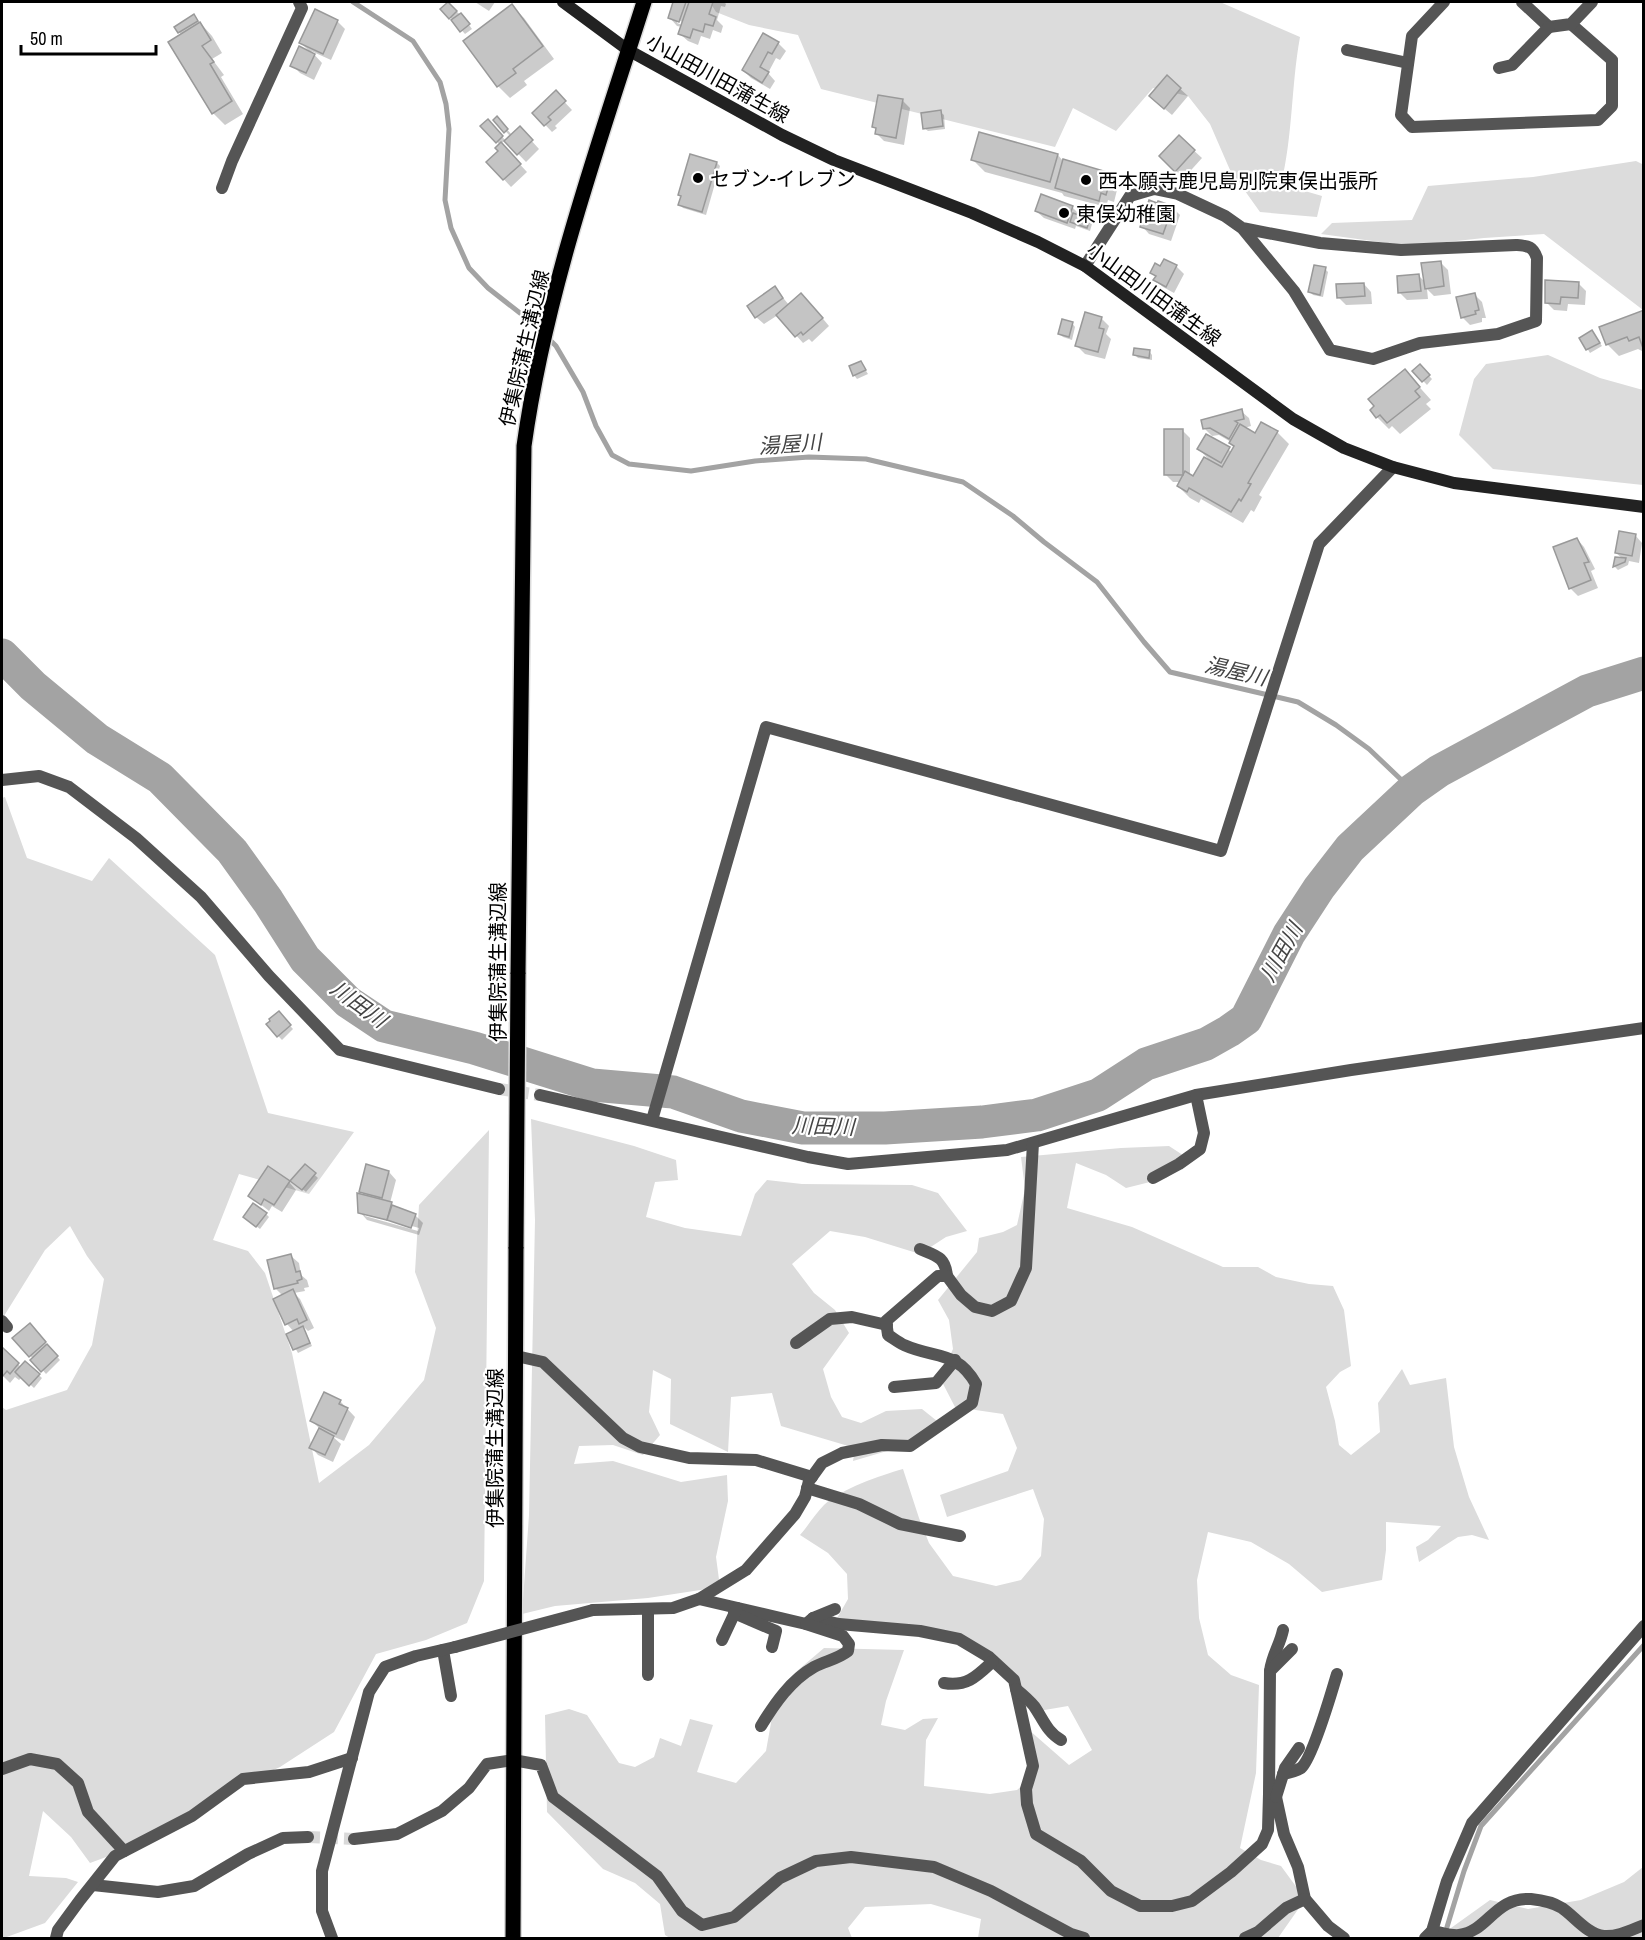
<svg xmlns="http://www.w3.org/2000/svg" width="1645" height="1940" font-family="'Archivo Narrow','Noto Sans JP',sans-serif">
<rect width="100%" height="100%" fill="#fff"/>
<g fill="#dcdcdc">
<path d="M710 2H1220L1300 37C1291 86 1293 136 1281 184L1322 196 1317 217 1260 212 1230 170 1210 124 1188 96 1153 88 1116 131 1073 108 1055 147 821 89 798 35 749 25 716 12Z"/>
<polygon points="1636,161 1644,165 1643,310 1544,234 1484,238 1409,246 1321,234 1332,223 1412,220 1428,186 1533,177"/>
<polygon points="1548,355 1600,378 1643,390 1643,485 1493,469 1459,435 1474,379 1486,364"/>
<polygon points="5,797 27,858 92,881 109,858 215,955 268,1113 354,1132 309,1194 239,1174 213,1240 248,1251 265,1273 292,1353 319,1483 369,1445 424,1380 436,1328 415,1272 419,1205 489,1130 484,1581 467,1623 426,1640 376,1654 334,1732 280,1767 206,1801 152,1840 90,1863 71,1837 43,1811 29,1876 66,1878 78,1882 45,1923 4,1938 2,1938 2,1407 6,1410 67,1390 92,1345 104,1279 87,1256 70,1226 45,1250 4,1316 2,1314 2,798"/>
<polygon points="531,1119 634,1146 676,1160 678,1180 655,1182 646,1217 685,1228 741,1236 755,1194 767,1180 802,1184 912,1185 938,1193 967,1231 946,1237 920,1254 865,1237 830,1231 792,1264 814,1293 835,1310 849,1333 823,1369 831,1397 842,1417 861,1423 886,1411 922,1409 942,1425 887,1451 853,1461 855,1448 781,1426 772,1393 731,1397 728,1452 670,1424 671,1379 653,1370 649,1412 660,1435 643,1455 613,1445 579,1446 574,1464 613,1461 681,1482 727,1475 728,1501 716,1557 720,1587 648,1598 555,1606 522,1614 529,1515 535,1220"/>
<path d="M1169 1146 1192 1161 1166 1178 1126 1188 1106 1175 1076 1163 1067 1208 1132 1227 1223 1267H1258L1276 1277 1309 1284 1333 1286 1344 1310 1351 1366 1340 1372 1326 1387 1335 1421 1339 1445 1351 1455 1380 1432 1378 1403 1402 1369 1410 1385 1446 1378 1454 1447 1469 1497 1489 1540 1472 1535 1458 1537 1419 1562 1416 1547 1428 1540 1441 1526 1386 1522V1550L1382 1580 1322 1592 1289 1564 1251 1542 1208 1532 1197 1580 1199 1618 1208 1655 1231 1675 1259 1685 1256 1773 1240 1848 1261 1860 1281 1866 1300 1892 1299 1908 1278 1938H978L981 1919 931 1904 865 1907 848 1928 852 1938H670L665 1935 660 1904 635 1883 603 1869 547 1812 545 1715 569 1709 587 1715 619 1763 635 1767 654 1757 660 1738 681 1746 690 1719 713 1725 697 1772 736 1783 766 1751 774 1706 797 1671 824 1648 904 1650 886 1701 881 1725 905 1730 923 1719 938 1718 926 1740 924 1786 990 1794 1017 1790 1031 1778 1029 1730 1069 1765 1092 1750 1068 1706 1033 1712 1024 1694 989 1663 927 1628 836 1620 848 1599 847 1574 828 1553 800 1535C808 1526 815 1514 824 1505 843 1488 879 1476 903 1469L919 1518 929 1543 953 1576 996 1586 1021 1580 1041 1556 1044 1519 1033 1489 947 1517 940 1495 1008 1471 1017 1448 1003 1414 955 1407 940 1378 953 1349 949 1320 938 1300 977 1252 979 1238 1003 1232 1017 1225 1025 1189 1021 1157 1121 1148Z"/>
<polygon points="1643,1867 1643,1938 1437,1938 1490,1900 1528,1909 1581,1900 1624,1882"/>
</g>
<g fill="#0003" fill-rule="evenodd">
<polygon points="475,2 495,2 489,11"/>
<path d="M675 2H724L726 4 725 7 721 6 717 20 723 26 721 33 713 30 710 39 701 36 698 45 688 41 680 34 682 27 677 26 670 18ZM677 20 686 23 685 26 677 23Z"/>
<polygon points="448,4 464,18 472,29 465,34 443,9"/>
<polygon points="512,6 524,18 554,59 524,81 527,85 510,98 498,86"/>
<polygon points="194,16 212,36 222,53 212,59 224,75 221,77 243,114 225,125 213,113 182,35 179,32"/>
<polygon points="337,21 345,29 331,60 311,51 322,63 314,80 300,73 292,65 312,54 301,43"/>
<polygon points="778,43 786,51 780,60 776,58 768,73 775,81 770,89 751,78 743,70"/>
<polygon points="1167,77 1188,96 1172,115 1159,104"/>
<polygon points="556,93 572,110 555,126 557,128 552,132 534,113"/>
<polygon points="903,101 910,108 904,145 884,141 876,133 877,130 874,127"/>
<polygon points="940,112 944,115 945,129 928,131 924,128"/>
<polygon points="497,118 512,135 520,128 539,149 526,162 505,140 501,144 527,172 511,187 488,162 500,151 500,145 482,126 488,121 506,141 511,137 495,120"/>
<polygon points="1179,137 1202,158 1184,178 1168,164"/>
<polygon points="1058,155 1063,161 1106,173 1114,181 1113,186 1117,190 1114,202 1108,200 1106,207 1064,196 1062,193 985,172 973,160"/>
<polygon points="717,163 720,166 706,215 683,208 680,205"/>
<polygon points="1072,207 1080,215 1079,217 1089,220 1092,224 1090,231 1076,226 1075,229 1044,218 1036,211"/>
<polygon points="1172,207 1180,215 1171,241 1149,234 1142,226"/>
<polygon points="1440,262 1448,270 1451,294 1434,296 1427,289 1428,299 1407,300 1400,293 1419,276 1425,282"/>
<polygon points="1176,266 1184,274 1174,293 1163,287 1155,280 1156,277 1152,273 1161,268"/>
<polygon points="1325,269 1328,272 1323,297 1313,295 1310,292"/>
<polygon points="1578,283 1586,291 1585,305 1568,304 1567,311 1554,310 1546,302"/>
<polygon points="1364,284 1371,292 1372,304 1346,305 1338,297"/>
<polygon points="775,288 789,305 809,302 829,326 812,342 809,339 803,343 778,315 764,324 756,317"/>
<polygon points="1474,294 1482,302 1486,318 1482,318 1482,322 1470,325 1462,317"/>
<polygon points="1644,311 1644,352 1638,349 1619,356 1607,344"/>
<polygon points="1101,318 1109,326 1106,334 1111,339 1105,359 1085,354 1077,346"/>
<polygon points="1072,323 1075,327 1072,340 1063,337 1059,334"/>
<polygon points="1592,332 1602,346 1590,353 1581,338"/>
<polygon points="1149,351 1152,355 1152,360 1138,358 1135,355"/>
<polygon points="861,363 868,374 857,379 854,375"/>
<polygon points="1420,366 1432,379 1427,385 1414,371"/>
<polygon points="1405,371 1431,400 1426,404 1431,409 1400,434 1392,426 1389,429 1377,417"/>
<polygon points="1241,411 1249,418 1251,426 1244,428 1255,435 1277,432 1289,444 1259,495 1262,497 1254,512 1251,510 1243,523 1201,499 1199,503 1190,498 1178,486 1181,482 1173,482 1165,474 1182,430 1190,438 1190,476 1193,478 1211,462 1199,449 1206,436 1232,452 1235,447 1231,442 1219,435 1212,436 1205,429"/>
<polygon points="1635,535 1642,543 1639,563 1629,561 1628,565 1618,570 1615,567 1616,558 1623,559 1616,553"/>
<polygon points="1577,539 1584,547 1595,569 1591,571 1598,588 1578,596 1570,588"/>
<polygon points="278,1013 293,1029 282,1040 268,1025"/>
<polygon points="305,1166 318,1178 306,1192 293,1181"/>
<path d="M389 1172 396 1180 390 1203 396 1208 415 1215 423 1223 419 1235 367 1220 360 1212 366 1197 361 1191ZM365 1213 419 1228 418 1231 365 1216Z"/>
<polygon points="289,1182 296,1190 282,1212 272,1206 269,1211 250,1196"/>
<polygon points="266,1214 269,1217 260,1229 248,1220"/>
<polygon points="291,1256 299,1263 301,1275 307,1280 309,1287 304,1288 305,1291 294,1293 300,1299 314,1328 308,1331 303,1326 312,1346 298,1353 288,1335 294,1332 287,1324 283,1296 275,1288"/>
<polygon points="37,1333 60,1360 46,1374 15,1338"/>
<polygon points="2,1349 21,1367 26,1363 42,1378 34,1388 22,1377 19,1380 15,1377 10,1383 2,1375"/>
<polygon points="340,1401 355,1417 344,1441 332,1436 341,1444 333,1462 318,1455 311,1447 320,1429 312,1421"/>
</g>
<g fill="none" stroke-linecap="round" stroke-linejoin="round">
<g stroke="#a3a3a3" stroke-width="5">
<polyline points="353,2 413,41 440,82 446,104 449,129 445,200 451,228 469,268 488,288 534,324 556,346 583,392 596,426 612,455 629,464 691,471 755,461 809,457 866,459 963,482 1013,516 1044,542 1097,582 1144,642 1170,672 1298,702 1336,725 1369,749 1412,790"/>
<polyline points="1447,1927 1464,1871 1481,1826 1644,1645"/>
</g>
<polyline stroke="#a3a3a3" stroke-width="33" points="2,655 33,686 97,739 160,778 232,851 268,901 305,959 348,1002 384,1026 474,1048 592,1085 673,1092 741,1116 803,1128 885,1128 982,1122 1037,1115 1098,1095 1146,1064 1206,1044 1229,1031 1246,1019 1289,934 1319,888 1350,848 1412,790 1439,771 1587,691 1644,673"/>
</g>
<g fill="#c4c4c4" stroke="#999" stroke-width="1.5">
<polygon points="448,2 457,11 449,19 440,9"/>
<polygon points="673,2 686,2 679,22 668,18"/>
<polygon points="689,2 713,2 709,14 716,17 713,26 705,24 703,32 693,29 690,38 678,34"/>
<polygon points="512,4 543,46 513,69 516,73 497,87 463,41"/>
<polygon points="315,9 338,20 323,54 299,43"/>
<polygon points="461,13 470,24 460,32 451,20"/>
<polygon points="194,14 198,21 178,33 174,27"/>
<polygon points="200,22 211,40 202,46 214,62 210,64 232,101 212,114 168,42"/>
<polygon points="763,33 779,42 772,54 768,52 760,67 769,72 762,83 742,70"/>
<polygon points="299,46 315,54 306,73 290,66"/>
<polygon points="1167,75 1181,88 1164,109 1149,96"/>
<polygon points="556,90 566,101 548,117 551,120 544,126 532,113"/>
<polygon points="878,95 903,99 896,138 875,134 876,128 872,127"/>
<polygon points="941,110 943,126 923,129 921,113"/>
<polygon points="497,116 508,129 504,133 493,120"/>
<polygon points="488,119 503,136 496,143 480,126"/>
<polygon points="520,126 533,140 517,155 504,141"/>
<polygon points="979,132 1058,154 1050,182 971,160"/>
<polygon points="1179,135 1195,150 1175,172 1159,156"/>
<polygon points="501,142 521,164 503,180 486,162 498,151 495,148"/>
<polygon points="690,154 717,162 702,212 678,205 681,196 678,195"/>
<polygon points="1063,159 1107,172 1105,180 1110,181 1106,195 1101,193 1099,201 1055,188"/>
<polygon points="1041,194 1073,206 1067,223 1035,211"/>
<polygon points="1149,200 1157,203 1158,201 1173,206 1163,234 1140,227"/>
<polygon points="1073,213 1090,219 1087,228 1070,222"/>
<polygon points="1164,259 1177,265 1166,287 1153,280 1156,276 1150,273 1155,263 1160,266"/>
<polygon points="1441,261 1444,286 1425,289 1421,263"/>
<polygon points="1314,265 1326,267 1320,295 1308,292"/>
<polygon points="1419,274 1421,291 1398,293 1397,276"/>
<polygon points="1545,280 1579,282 1578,298 1561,297 1560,304 1545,303"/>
<polygon points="1364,283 1365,296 1337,298 1336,284"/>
<polygon points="775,286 783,298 755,318 747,306"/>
<polygon points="801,293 823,318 803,335 801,332 795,337 776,315"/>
<polygon points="1475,293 1479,310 1475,311 1476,314 1461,318 1456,297"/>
<polygon points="1644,310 1644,351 1639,337 1629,341 1627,337 1606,345 1599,327"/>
<polygon points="1085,312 1102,317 1099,328 1104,329 1098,352 1075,346"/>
<polygon points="1062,319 1073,322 1069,337 1058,334"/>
<polygon points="1592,330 1600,343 1586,350 1579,338"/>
<polygon points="1134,348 1150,350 1149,358 1133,355"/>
<polygon points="861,361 866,370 853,376 849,366"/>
<polygon points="1420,364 1430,375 1422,382 1412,371"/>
<polygon points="1405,369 1420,387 1415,391 1420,397 1387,423 1380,415 1376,418 1370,410 1374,406 1368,399"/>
<polygon points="1242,409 1244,419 1235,421 1238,423 1229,439 1210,428 1203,429 1201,420"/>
<polygon points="1261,422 1278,431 1248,483 1251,484 1241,501 1239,499 1231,512 1189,488 1187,492 1177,486 1185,471 1193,476 1204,457 1222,467 1234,446 1229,443 1240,424 1255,433"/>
<rect x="1164" y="429" width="19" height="46"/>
<polygon points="1206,434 1230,447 1221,463 1197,449"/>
<polygon points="1619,531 1636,534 1632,556 1615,553"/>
<polygon points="1577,538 1589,562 1584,563 1591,580 1569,589 1553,547"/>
<polygon points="1615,557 1626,558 1625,562 1613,567"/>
<polygon points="279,1011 291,1025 277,1037 266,1024 270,1021 269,1019"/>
<polygon points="305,1164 316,1173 302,1190 290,1181"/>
<polygon points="366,1164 389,1171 382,1198 359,1192"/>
<polygon points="268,1166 290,1181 274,1205 264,1199 261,1205 248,1196"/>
<polygon points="357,1193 392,1202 387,1220 358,1213"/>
<polygon points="253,1203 267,1213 256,1227 243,1217"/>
<polygon points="392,1205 416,1214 411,1228 387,1220"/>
<polygon points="291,1254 296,1272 300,1271 302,1279 297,1281 298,1283 274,1289 267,1260"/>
<polygon points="293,1289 307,1320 299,1324 297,1319 285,1325 273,1299"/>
<polygon points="30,1323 46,1342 29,1357 12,1338"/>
<polygon points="303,1326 310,1343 293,1350 286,1334"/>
<polygon points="47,1344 58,1356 41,1372 30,1360"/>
<polygon points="2,1347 19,1363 10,1374 7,1371 2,1377"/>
<polygon points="25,1361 40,1374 29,1386 15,1372"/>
<polygon points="324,1392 341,1400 339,1404 348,1408 336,1434 310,1421"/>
<polygon points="319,1428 334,1436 325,1455 309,1448"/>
</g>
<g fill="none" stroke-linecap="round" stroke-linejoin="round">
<g stroke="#d9d9d9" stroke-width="12" stroke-dasharray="12 6" stroke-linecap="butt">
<polyline points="499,1089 540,1095"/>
<polyline points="308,1837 354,1839"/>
</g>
<defs>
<g id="primary">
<path d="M518 974 524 446C545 294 598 147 644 2"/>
<polyline points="513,1938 516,1247"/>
</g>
</defs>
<use href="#primary" stroke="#dbdbdb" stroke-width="18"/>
<g stroke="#555" stroke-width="12">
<polyline points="1444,2 1412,36 1401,115 1412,127 1598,120 1612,106 1612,60 1571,24"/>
<polyline points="1522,2 1549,27 1571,24 1592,2"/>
<polyline points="1347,50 1408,63"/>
<polyline points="1499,68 1512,65 1549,27"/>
<polyline points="222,188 232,161 302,8 299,2"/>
<path d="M1085 266 1130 196 1154 189 1178 194 1225 216 1242 228 1294 291 1330 350 1373 359 1420 343 1498 334 1536 321 1537 258C1533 246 1528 246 1516 245L1401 250 1320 243 1242 228"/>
<polyline points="2,780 39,776 69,787 136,838 201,897 269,976 340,1050 499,1089"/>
<polyline points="540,1095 808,1157 848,1164 1007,1150 1196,1095 1351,1070 1644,1028"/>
<polyline points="652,1120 766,727 1221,851 1319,544 1393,467"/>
<polyline points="1153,1178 1179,1164 1200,1149 1204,1133 1196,1095"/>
<path d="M920 1249C937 1256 945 1257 947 1276"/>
<polyline points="2,1321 7,1327"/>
<polyline points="796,1343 830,1319 852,1317 887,1325"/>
<polyline points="516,1356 543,1362 623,1438 640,1447 689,1458 756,1460 812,1477"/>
<polyline points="894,1387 936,1383 955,1360"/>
<polyline points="807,1488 859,1504 900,1524 960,1536"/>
<polyline points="699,1599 806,1624 813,1618 839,1624 920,1631 959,1639 989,1657 1014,1680 1033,1766 1026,1789 1027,1804 1036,1834 1081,1861 1111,1891 1140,1906 1172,1906 1192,1901 1231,1872 1262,1844 1268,1830 1269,1794 1276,1797 1284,1834 1298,1867 1305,1899 1328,1926 1344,1938"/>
<polyline points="648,1609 648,1675"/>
<path d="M593 1610 673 1608 699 1599 746 1570 795 1514 805 1497 809 1481 822 1463 842 1453 882 1445 910 1446 972 1403 976 1384C957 1350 935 1359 904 1345 898 1342 893 1338 888 1335L886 1321 938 1276H947L961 1295 975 1307 992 1311 1011 1301 1026 1268 1033 1143"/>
<polyline points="734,1613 776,1631 772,1647"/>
<polyline points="813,1618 835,1609"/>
<polyline points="722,1640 737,1608"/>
<polyline points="443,1650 451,1696"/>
<path d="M1270 1671C1272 1655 1280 1645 1283 1630"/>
<path d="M944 1683C967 1687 977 1676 993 1661"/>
<path d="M1016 1689C1022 1694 1029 1700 1034 1706 1043 1719 1047 1732 1061 1740"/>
<path d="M761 1726C775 1703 791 1680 814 1667 825 1661 838 1659 848 1651L849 1644 843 1636 806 1624"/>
<polyline points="2,1769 30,1759 57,1764 78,1783 88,1812 124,1851"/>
<path d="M1283 1774C1288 1773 1296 1771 1301 1768 1312 1759 1332 1691 1337 1674"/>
<polyline points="1269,1794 1270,1671 1292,1649"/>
<polyline points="1276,1797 1285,1768 1299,1748"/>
<polyline points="354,1839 397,1834 442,1811 469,1788 487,1764 513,1760 541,1765 553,1797 657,1876 682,1911 702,1925 734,1917 780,1878 816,1861 851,1857 934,1867 991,1891 1071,1934 1084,1938"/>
<polyline points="93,1885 158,1892 194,1886 248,1854 283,1838 308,1837"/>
<path d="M1432 1931C1440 1932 1451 1936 1459 1935 1489 1931 1494 1897 1531 1899 1541 1900 1554 1903 1562 1908 1574 1916 1588 1935 1604 1936 1618 1937 1631 1930 1644 1925"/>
<polyline points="56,1938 58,1930 80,1900 115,1856 192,1816 243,1779 309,1772 352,1758"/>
<polyline points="332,1938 322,1911 322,1871 369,1692 385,1667 416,1656 455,1647"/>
<polyline points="1245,1938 1258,1932 1286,1908 1305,1899"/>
<polyline points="1425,1938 1432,1931 1447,1881 1472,1823 1644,1626"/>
</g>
<polyline stroke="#222" stroke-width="12" points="563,2 628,50 782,135 834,160 972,213 1038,242 1085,266 1293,419 1344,448 1393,467 1454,483 1644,507"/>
<use href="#primary" stroke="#000" stroke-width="15"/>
<defs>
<polyline id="primary-bridge" points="516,1247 518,974"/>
</defs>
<use href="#primary-bridge" stroke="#dbdbdb" stroke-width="18" stroke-linecap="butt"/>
<polyline stroke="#555" stroke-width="12" points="455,1647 593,1610"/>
<use href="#primary-bridge" stroke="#000" stroke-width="15"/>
</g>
<g fill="#000" stroke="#fff" stroke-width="2">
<circle cx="698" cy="178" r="6"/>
<circle cx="1086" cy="180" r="6"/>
<circle cx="1064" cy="213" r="6"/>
</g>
<g text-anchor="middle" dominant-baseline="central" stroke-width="4.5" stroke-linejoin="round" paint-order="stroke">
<g font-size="20" fill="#000" stroke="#fff">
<text transform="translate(718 78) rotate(29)">小山田川田蒲生線</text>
<text transform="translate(1154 294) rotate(36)">小山田川田蒲生線</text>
<text transform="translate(524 348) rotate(-77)">伊集院蒲生溝辺線</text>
<text transform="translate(497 962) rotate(-90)">伊集院蒲生溝辺線</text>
<text transform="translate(494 1448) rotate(-90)">伊集院蒲生溝辺線</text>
</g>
<g font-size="20" fill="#000" stroke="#fff" text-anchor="start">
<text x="710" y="178">セブン-イレブン</text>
<text x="1098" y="180">西本願寺鹿児島別院東俣出張所</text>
<text x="1076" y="213">東俣幼稚園</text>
</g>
<g font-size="21" font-style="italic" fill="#444" stroke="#fff">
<text transform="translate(790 444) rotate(-4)">湯屋川</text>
<text transform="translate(1236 671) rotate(13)">湯屋川</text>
<text transform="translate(1281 952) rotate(-61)">川田川</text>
<text transform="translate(359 1004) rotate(36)">川田川</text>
<text transform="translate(823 1126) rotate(2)">川田川</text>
</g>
</g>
<rect width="1645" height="1940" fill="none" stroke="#000000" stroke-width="6"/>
<path d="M21 45v9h135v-9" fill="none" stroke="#000000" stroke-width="3"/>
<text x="30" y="45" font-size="18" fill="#000000" stroke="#ffffff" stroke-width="4.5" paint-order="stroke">50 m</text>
</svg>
